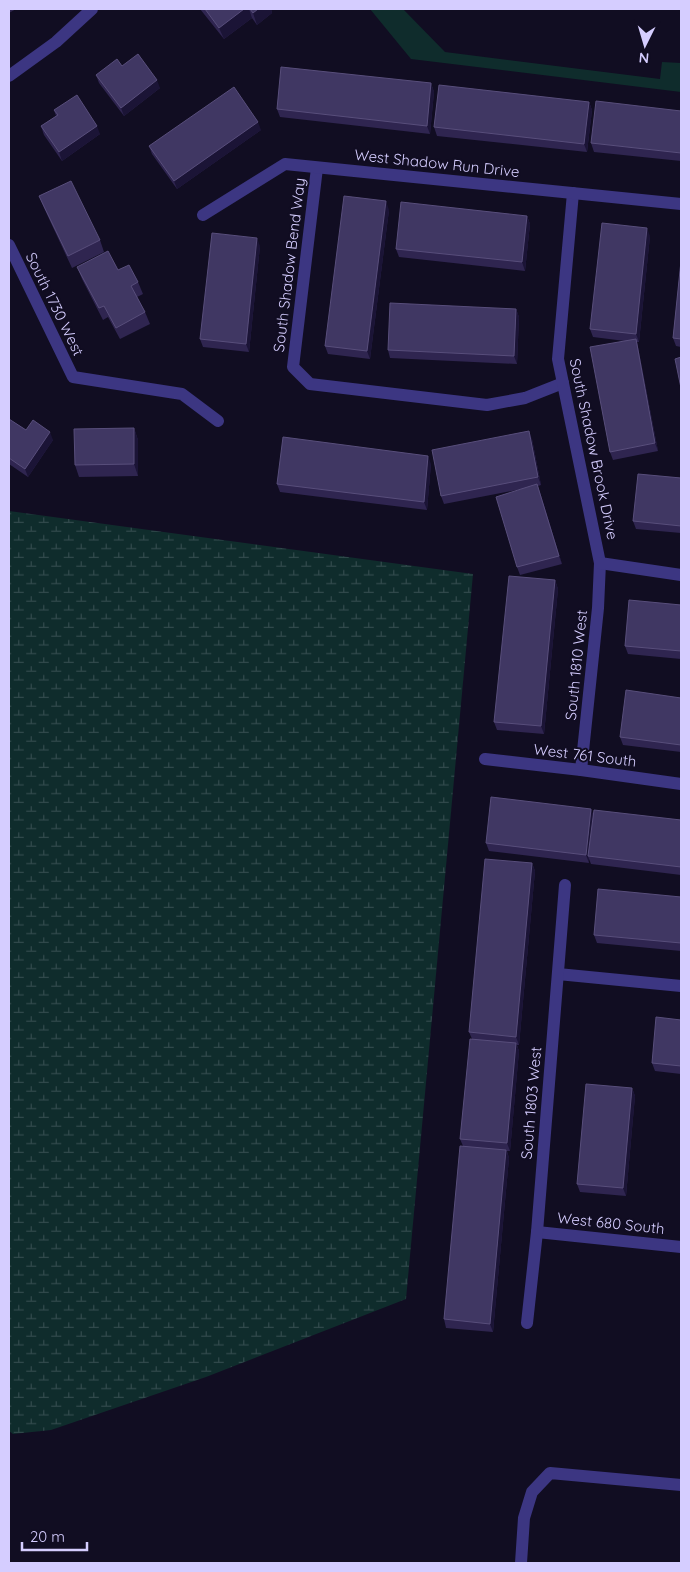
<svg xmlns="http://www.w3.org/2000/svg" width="690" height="1572" font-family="Quicksand,sans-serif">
<defs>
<pattern id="wetland-marsh" width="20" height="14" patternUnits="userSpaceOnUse" patternTransform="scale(1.25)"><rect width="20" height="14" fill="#0f2c2c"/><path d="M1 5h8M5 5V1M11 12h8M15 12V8" fill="none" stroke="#31494c"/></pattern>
</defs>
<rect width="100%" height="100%" fill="#110d22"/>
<polygon fill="#0f2c2c" points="370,9 403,9 445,52 660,79 662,62 681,63 681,92 411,59"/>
<polygon fill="url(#wetland-marsh)" points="9,511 473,574 406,1299 206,1377 51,1430 13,1434 9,1431"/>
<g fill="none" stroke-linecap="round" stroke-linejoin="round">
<g stroke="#3c3682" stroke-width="12">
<polyline points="9,76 56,42 92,9"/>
<polyline points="317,168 293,367 310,384 487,405 525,398 563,383"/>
<polyline points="573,193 558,359 600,563 598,608 581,770"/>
<polyline points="203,215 285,164 681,204"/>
<polyline points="9,245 73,377 182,394 218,421"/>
<polyline points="600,563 681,575"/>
<polyline points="485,759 581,770 681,784"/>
<polyline points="558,974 681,986"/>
<polyline points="537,1232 681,1247"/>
<polyline points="527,1323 537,1232 565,885"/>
<polyline points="521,1563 524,1518 532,1492 550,1473 681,1485"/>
</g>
</g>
<g fill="#2f2550">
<polygon points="9,9 16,9 9,13"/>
<polygon points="200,9 271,9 272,13 257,25 252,18 224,39"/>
<polygon points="122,66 160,88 124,116 99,83 96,75"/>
<polygon points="431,83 434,92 430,134 280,117 277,109"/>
<polygon points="589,102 592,110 587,152 437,136 434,127"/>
<polygon points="54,110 100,134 62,161 44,135 41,126 56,116"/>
<polygon points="681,111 681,161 594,152 591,143"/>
<polygon points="261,130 177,189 152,154 149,146"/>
<polygon points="39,196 100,240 104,252 72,268 44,208"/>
<polygon points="389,210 370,359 328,354 325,346"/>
<polygon points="527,216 530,224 525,271 399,257 396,249"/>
<polygon points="650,236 639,342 637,342 638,347 658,451 613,460 610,452 625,341 593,337 590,329"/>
<polygon points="260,246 249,352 203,347 200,339"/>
<polygon points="681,261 681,347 676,346 673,338"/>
<polygon points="77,267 118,270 138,282 143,294 137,297 145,312 150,324 120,339 108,317 103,320 82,279"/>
<polygon points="516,309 519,317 517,364 390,358 388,350"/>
<polygon points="9,419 26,430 53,440 28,477 9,464"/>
<polygon points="134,428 138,440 138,476 79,477 75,465"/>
<polygon points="532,439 541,485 538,486 562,564 520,575 517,567 522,489 444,504 441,496"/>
<polygon points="431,464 427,510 280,492 277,484"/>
<polygon points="681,478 681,533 636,529 633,521"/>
<polygon points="555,580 558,589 544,734 497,730 494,722"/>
<polygon points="681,605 681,659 628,654 625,646"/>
<polygon points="681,698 681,752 623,745 620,737"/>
<polygon points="591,809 593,815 681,820 681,875 591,864 589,859 589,863 489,851 486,843"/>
<polygon points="532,863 535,871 519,1045 517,1045 519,1051 510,1151 507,1151 509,1158 493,1332 446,1328 444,1319 463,1146 460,1139 472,1039 469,1032"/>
<polygon points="681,897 681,951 597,943 594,935"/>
<polygon points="681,1020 681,1074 655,1071 652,1063"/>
<polygon points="632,1088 635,1096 626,1196 580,1192 577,1184"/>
</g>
<g fill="#1b1436">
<polygon points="244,9 249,9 252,18 224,39 219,28"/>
<polygon points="258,9 271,9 272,13 257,25 253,13"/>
<polygon points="157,80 160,88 124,116 121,108"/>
<polygon points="431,83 434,92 430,134 427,126"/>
<polygon points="589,102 592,110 587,152 584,144"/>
<polygon points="258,122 261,130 177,189 174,181"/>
<polygon points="97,126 100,134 62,161 59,152"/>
<polygon points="386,201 389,210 370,359 367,351"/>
<polygon points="527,216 530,224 525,271 522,262"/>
<polygon points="647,228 650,236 639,342 636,334"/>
<polygon points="257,238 260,246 249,352 246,344"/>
<polygon points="516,309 519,317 517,364 514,356"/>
<polygon points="636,339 638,347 658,451 655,443"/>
<polygon points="134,428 138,440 138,476 134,464"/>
<polygon points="529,431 532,439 541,485 538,477"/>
<polygon points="50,432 53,440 28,477 25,469"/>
<polygon points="428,456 431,464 427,510 424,502"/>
<polygon points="537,484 540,492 562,564 559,556"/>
<polygon points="555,580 558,589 544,734 541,726"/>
<polygon points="591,809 594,818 588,856 589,859 589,863 586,855"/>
<polygon points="532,863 535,871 519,1045 516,1037"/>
<polygon points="516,1043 519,1051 510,1151 507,1143"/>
<polygon points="632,1088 635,1096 626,1196 623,1188"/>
<polygon points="506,1150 509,1158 493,1332 490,1324"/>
</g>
<g fill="#403763" stroke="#584e7b">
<polygon points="205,9 244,9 219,28"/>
<polygon points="250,9 258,9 253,13"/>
<polygon points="138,54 157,80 121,108 96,75 117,59 122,66"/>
<polygon points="281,67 431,83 427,126 277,109"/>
<polygon points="439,85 589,102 584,144 434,127"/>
<polygon points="234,87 258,122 174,181 149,146"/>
<polygon points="77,95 97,126 59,152 41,126 58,115 54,110"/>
<polygon points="596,101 681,111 681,153 591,143"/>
<polygon points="71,181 100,240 68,256 39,196"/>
<polygon points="344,196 386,201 367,351 325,346"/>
<polygon points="401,202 527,216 522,262 396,249"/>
<polygon points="602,223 647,228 636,334 590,329"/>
<polygon points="212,233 257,238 246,344 200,339"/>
<polygon points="108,251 118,270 129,265 138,282 131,286 145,312 116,328 104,306 99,308 77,267"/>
<polygon points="681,261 681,339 673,338"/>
<polygon points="390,303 516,309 514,356 388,350"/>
<polygon points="636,339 655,443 610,452 590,347"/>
<polygon points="681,357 681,388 675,359"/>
<polygon points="9,419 26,430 33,420 50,432 25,469 9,458"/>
<polygon points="134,428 134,464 75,465 74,429"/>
<polygon points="529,431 538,477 441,496 432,450"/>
<polygon points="283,437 428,456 424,502 277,484"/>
<polygon points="638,474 681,478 681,526 633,521"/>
<polygon points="537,484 559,556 517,567 496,497"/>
<polygon points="509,576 555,580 541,726 494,722"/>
<polygon points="629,600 681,605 681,651 625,646"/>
<polygon points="626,690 681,698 681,745 620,737"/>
<polygon points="491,797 591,809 586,855 486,843"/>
<polygon points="594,810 681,820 681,867 588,856"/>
<polygon points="485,859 532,863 516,1037 469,1032"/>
<polygon points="598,889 681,897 681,943 594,935"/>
<polygon points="656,1017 681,1020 681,1066 652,1063"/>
<polygon points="470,1039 516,1043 507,1143 460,1139"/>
<polygon points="586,1084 632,1088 623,1188 577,1184"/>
<polygon points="460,1146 506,1150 490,1324 444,1319"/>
</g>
<g text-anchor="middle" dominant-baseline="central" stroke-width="4" stroke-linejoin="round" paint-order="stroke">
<g font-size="15" fill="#d5cdff" stroke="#110d22">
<text transform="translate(437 163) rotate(6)">West Shadow Run Drive</text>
<text transform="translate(289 265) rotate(-83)">South Shadow Bend Way</text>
<text transform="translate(55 304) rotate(64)">South 1730 West</text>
<text transform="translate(594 449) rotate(78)">South Shadow Brook Drive</text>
<text transform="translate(576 665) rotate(-84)">South 1810 West</text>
<text transform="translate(585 755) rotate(7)">West 761 South</text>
<text transform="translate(531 1103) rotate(-85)">South 1803 West</text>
<text transform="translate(611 1223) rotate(6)">West 680 South</text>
</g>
</g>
<rect width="690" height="1572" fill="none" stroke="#d5cdff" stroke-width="20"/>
<g transform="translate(645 45) rotate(185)" stroke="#110d22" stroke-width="4" paint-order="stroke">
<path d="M0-4L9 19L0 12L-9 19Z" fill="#d5cdff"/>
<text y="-8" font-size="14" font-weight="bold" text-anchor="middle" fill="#d5cdff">N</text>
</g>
<path d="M22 1542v8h65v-8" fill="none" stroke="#d5cdff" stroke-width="2.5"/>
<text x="30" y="1542" font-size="15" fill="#d5cdff" stroke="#110d22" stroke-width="4" paint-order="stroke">20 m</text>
</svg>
